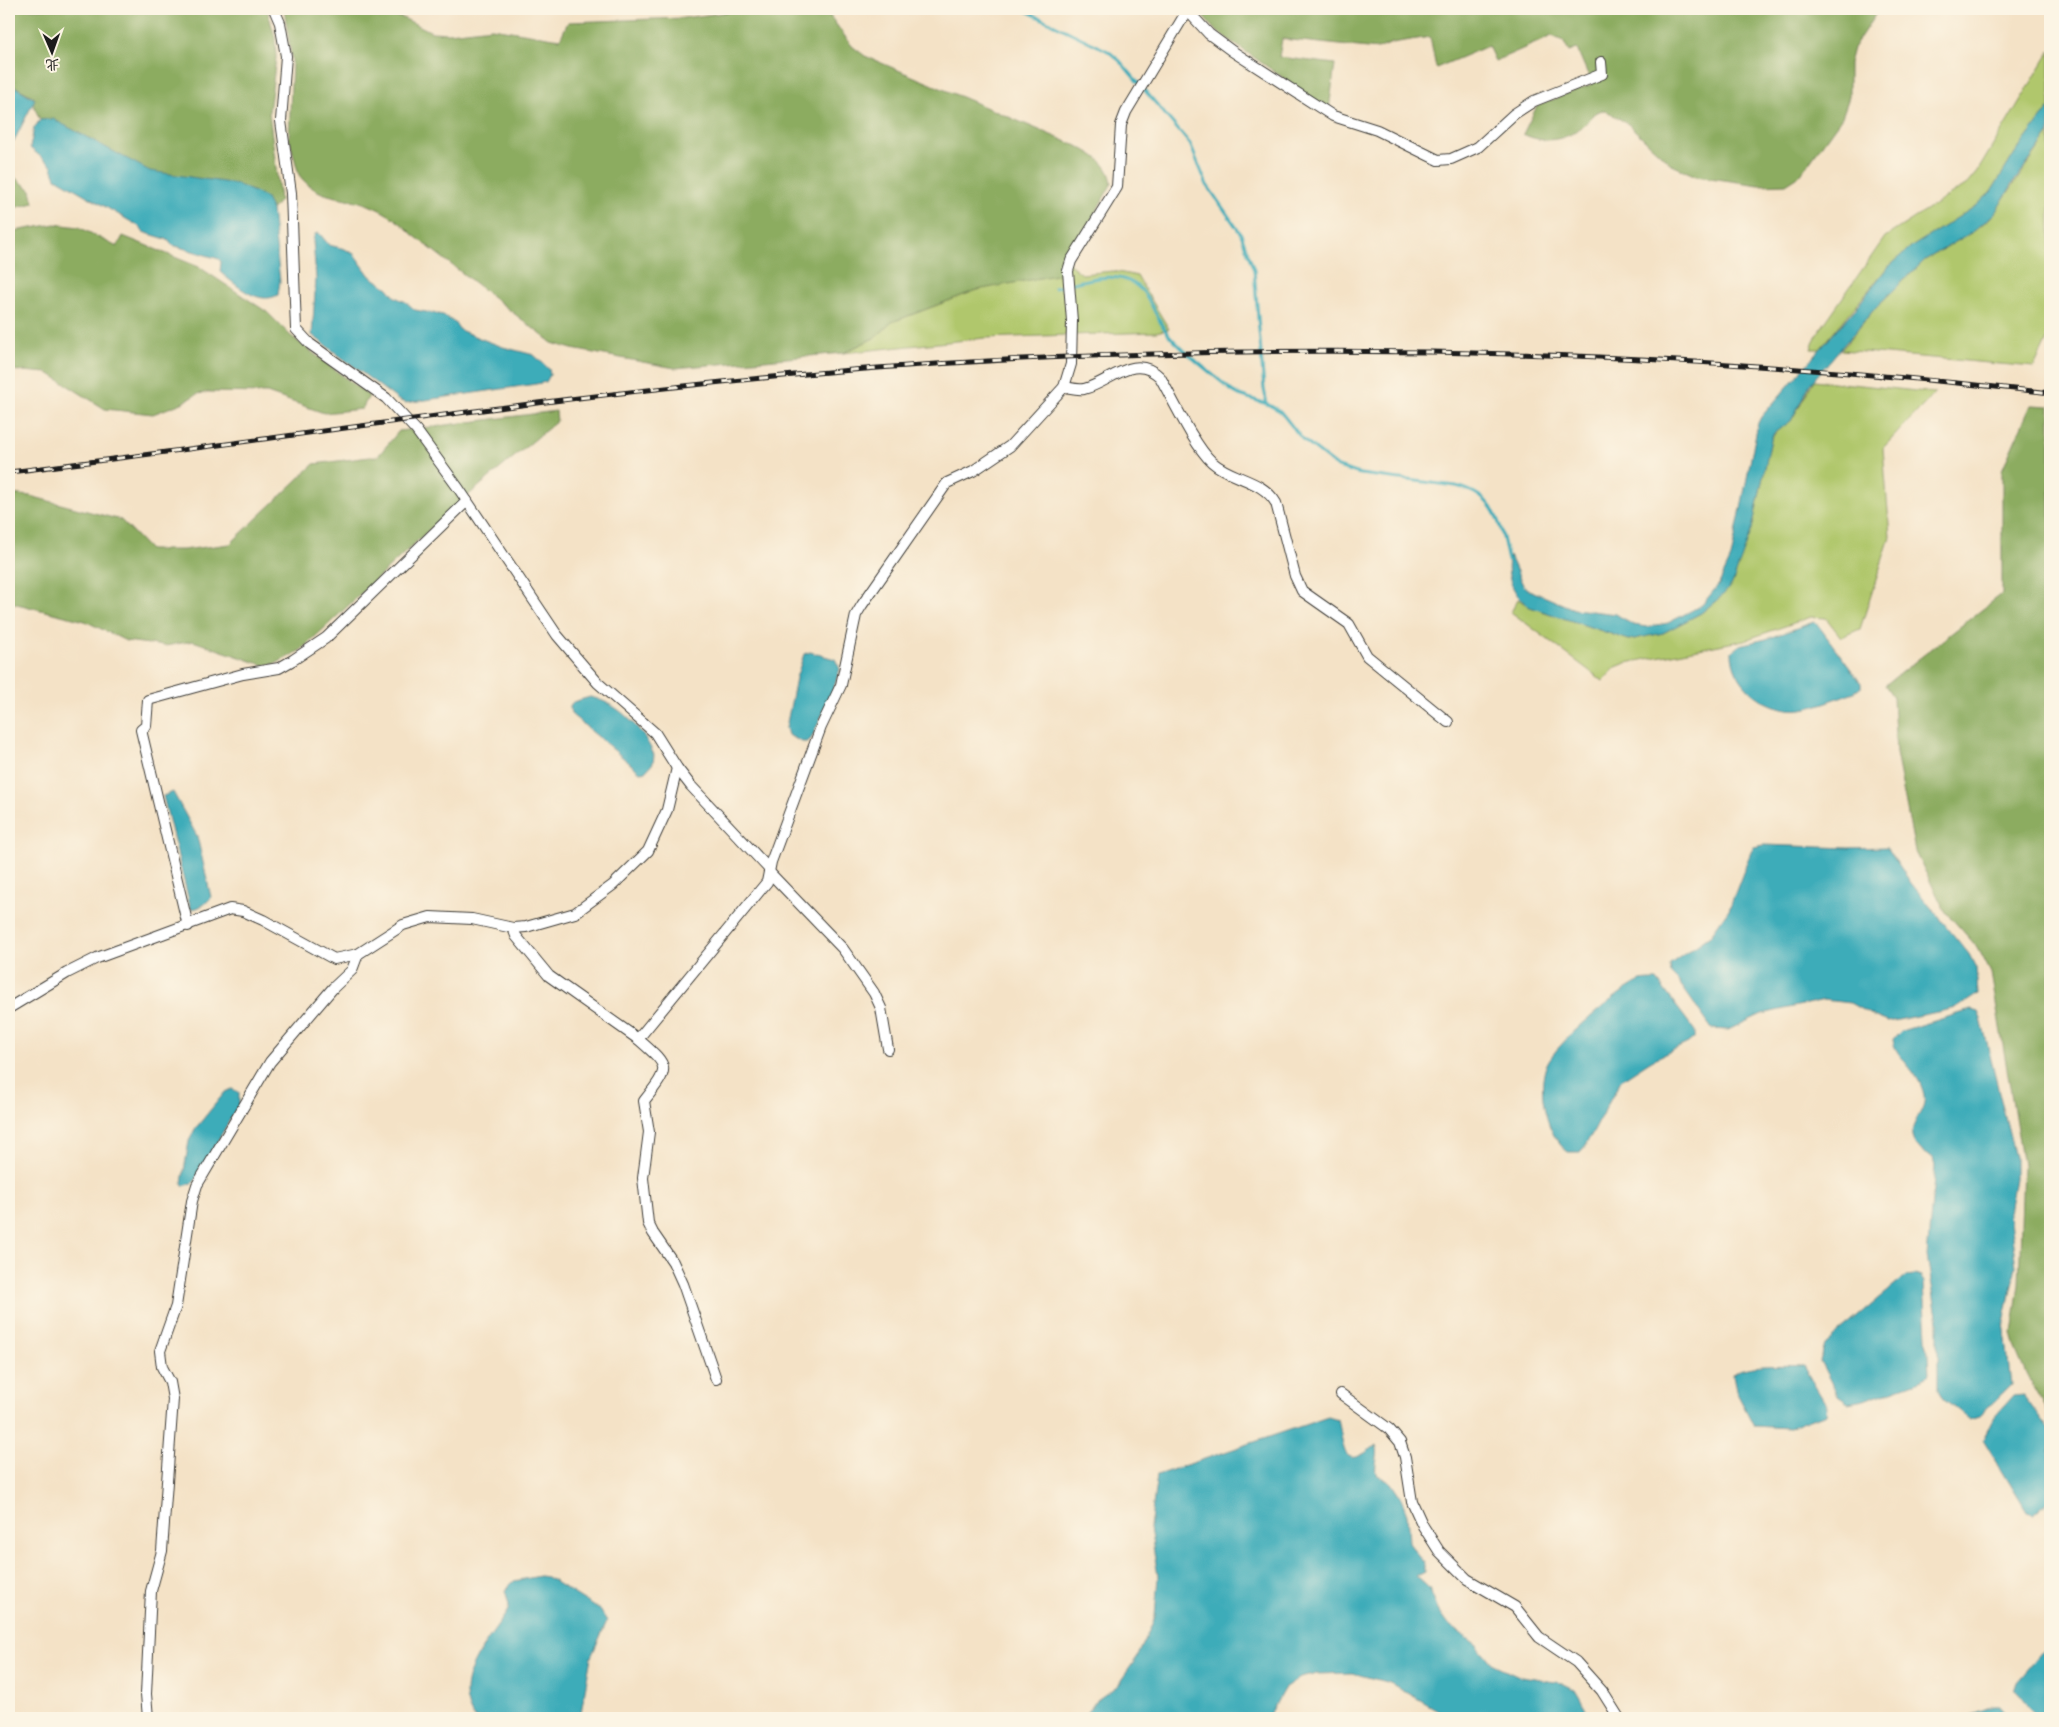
<svg xmlns="http://www.w3.org/2000/svg" width="2059" height="1727" font-family="Kalam,'LXGW WenKai TC',sans-serif">
<rect width="100%" height="100%" fill="#fcf5e5"/>
<filter id="ink" filterUnits="userSpaceOnUse"><feTurbulence type="fractalNoise" baseFrequency=".02" numOctaves="2"/><feDisplacementMap in="SourceGraphic" scale="10" xChannelSelector="R" yChannelSelector="G"/><feConvolveMatrix kernelMatrix="1 2 1 2 8 2 1 2 1" color-interpolation-filters="sRGB"/></filter>
<filter id="wash" filterUnits="userSpaceOnUse"><feTurbulence type="fractalNoise" baseFrequency=".0096" numOctaves="4" result="noise"/><feDisplacementMap in="SourceGraphic" scale="20" xChannelSelector="R" yChannelSelector="G"/><feGaussianBlur stdDeviation="1.12" result="paint"/><feColorMatrix in="noise" values="0 0 0 0 0 0 0 0 0 0 0 0 0 0 0 0 0 1.4 0 .05"/><feComposite in="paint" operator="in"/></filter>
<g filter="url(#wash)">
<rect width="100%" height="100%" fill="#f4e2c6"/>
<g fill="#b0c76c" stroke="#667244">
<polygon points="2050,51 2050,107 2015,153 1991,192 1976,206 1913,246 1886,269 1820,349 1811,349 1817,334 1885,237 1967,184 1977,172"/>
<polygon points="2050,133 2050,333 2034,367 1841,350 1877,306 1925,260 1974,231 1990,218"/>
<polygon points="1067,262 1082,274 1113,271 1137,276 1169,329 1156,332 985,338 843,353 876,337 892,322 977,290"/>
<polygon points="1814,380 1935,393 1883,448 1890,537 1860,629 1841,637 1826,618 1811,617 1745,640 1626,663 1616,667 1603,681 1511,612 1518,599 1530,607 1629,640 1663,633 1701,613 1723,595 1752,529 1771,439 1779,428 1791,421"/>
</g>
<g fill="#8cac60" stroke="#54643e">
<path d="M9 9H267L275 37 276 58 269 112 280 200 272 210C257 174 182 182 149 171 127 163 58 115 40 120L33 104 34 97 9 83Z"/>
<path d="M284 9H366L403 18 432 32 449 33 492 28 560 39 568 22 683 18 751 9H817L830 16 852 46 865 56 1077 146C1094 155 1109 163 1112 183L1061 274 977 290 892 322 876 337 843 353 675 368 572 349 552 343 412 234C399 220 380 208 360 202 334 195 317 198 299 175L289 138 292 60Z"/>
<path d="M1196 9H1879L1853 48 1849 63V97L1842 117 1800 175 1786 184 1759 185 1696 176 1672 165 1628 124 1605 110C1594 110 1591 120 1583 126 1566 141 1543 144 1523 134L1537 106 1592 84 1577 49 1569 52 1563 41 1552 36 1495 61 1488 46 1436 68 1430 37 1392 43 1378 49 1282 39 1279 57 1335 64 1329 110 1215 30Z"/>
<polygon points="9,173 31,190 34,203 9,209"/>
<polygon points="55,224 79,227 117,247 123,236 199,267 267,312 291,336 369,396 362,409 324,413 267,393 211,392 197,394 182,403 153,414 105,409 48,373 9,370 9,232"/>
<polygon points="2031,405 2050,406 2050,1418 2026,1372 2015,1346 2012,1333 2019,1284 2023,1165 1991,973 1978,948 1945,911 1915,851 1896,753 1893,697 1885,685 2002,594 2002,470"/>
<polygon points="556,411 557,421 446,514 301,650 275,664 263,665 193,641 165,646 126,641 85,621 9,602 9,494 30,496 121,520 150,550 183,550 230,544 314,464 378,456 399,431"/>
</g>
<g fill="#3cacb9" stroke="#2c646a">
<polygon points="9,83 35,99 14,141 9,141"/>
<path d="M2050 107V133L2013 183 1995 213 1974 231 1925 260 1877 306 1810 384 1791 421 1774 433 1771 439 1752 529 1732 584 1723 595 1701 613 1663 633 1629 640 1530 607C1514 597 1504 575 1510 556L1523 585 1529 590 1574 609 1616 614 1633 625 1647 627 1668 623 1702 605 1719 584 1731 558 1758 423 1761 417 1856 308 1886 269 1913 246 1976 206 1991 192 2015 153Z"/>
<path d="M53 119 150 171 237 184 265 197 272 210 280 281 278 295C258 306 236 285 220 272L221 262 219 259 172 245 169 240 143 232 140 227 56 178 51 165 30 148 34 128 40 120Z"/>
<polygon points="319,233 329,245 345,249 354,254 370,276 388,288 395,297 406,302 415,310 443,315 455,323 460,330 474,336 503,347 534,355 549,369 550,375 546,382 536,384 405,403 398,400 312,335 316,279 313,240 315,234"/>
<path d="M1814 622 1818 625 1861 683V688L1854 692C1837 698 1819 706 1802 709 1769 714 1731 684 1732 651L1740 645 1766 639Z"/>
<polygon points="810,652 835,659 840,669 831,696 811,739 807,742 802,742 788,735 786,728 796,678 804,654"/>
<path d="M590 697C619 703 643 729 654 755L653 763 646 771 640 772 571 714 570 707 573 702Z"/>
<path d="M173 792 197 836 211 897C208 903 198 909 191 909L163 796Z"/>
<polygon points="1764,845 1849,848 1887,847 1911,883 1969,954 1976,968 1978,994 1957,1008 1888,1022 1873,1016 1850,1003 1824,1000 1762,1014 1728,1030 1712,1029 1678,981 1671,974 1670,964 1710,936 1729,909 1751,852 1754,847"/>
<path d="M1657 980 1695 1031V1037L1688 1043 1650 1061 1621 1080 1586 1145 1580 1152H1568C1546 1136 1536 1089 1547 1064 1556 1043 1620 989 1641 981 1646 980 1652 980 1657 980Z"/>
<path d="M1971 1010 1978 1012 1981 1019 2015 1157V1178L2009 1213 2016 1266 2004 1322 2011 1385 1979 1416 1969 1419 1943 1398 1938 1389V1322L1927 1256 1935 1166 1933 1159C1929 1155 1921 1153 1918 1148 1900 1128 1928 1114 1924 1095 1919 1070 1894 1057 1893 1039L1901 1031Z"/>
<polygon points="232,1089 239,1092 239,1104 194,1182 184,1186 182,1183 189,1141 195,1129 225,1092"/>
<polygon points="1915,1275 1921,1277 1924,1282 1929,1374 1925,1378 1864,1400 1848,1403 1838,1396 1820,1361 1825,1344 1906,1276"/>
<path d="M1803 1366 1827 1406 1826 1414 1789 1428 1754 1426 1736 1391 1733 1374C1741 1364 1789 1365 1803 1366Z"/>
<polygon points="2023,1395 2050,1431 2050,1500 2034,1514 2027,1512 1983,1439 1992,1420 2013,1396"/>
<path d="M1328 1417 1338 1420C1345 1446 1340 1474 1376 1445 1380 1454 1374 1464 1376 1474L1391 1483 1401 1498 1407 1514 1409 1543 1424 1563V1572L1416 1576 1429 1588 1438 1610 1448 1624 1477 1645 1492 1663 1521 1677 1562 1683 1574 1689 1591 1718H1452L1390 1683 1352 1673 1317 1674 1300 1678 1284 1689 1268 1718H1082L1097 1700 1117 1686 1138 1656 1155 1617 1158 1576 1150 1528 1157 1475Z"/>
<path d="M540 1576 547 1577 600 1610 607 1621 591 1657 580 1718H474C449 1679 489 1642 508 1610L509 1605 505 1590 514 1581Z"/>
<polygon points="2050,1642 2050,1718 2041,1718 2014,1690 2017,1681"/>
<polygon points="1992,1706 1999,1706 2009,1718 1960,1718"/>
</g>
<g fill="none" stroke-linecap="round" stroke-linejoin="round">
<g stroke="#3cacb9" stroke-width="3">
<polyline points="1022,9 1108,51 1120,61 1190,144 1207,185 1241,234 1254,270 1264,389 1267,404"/>
<path d="M1055 288C1086 280 1128 264 1148 299 1155 311 1160 325 1169 335 1187 356 1212 373 1232 391L1239 395 1267 404 1280 411 1303 440 1338 467 1360 474 1456 486C1498 496 1500 524 1508 561"/>
</g>
</g>
</g>
<g filter="url(#ink)">
<g fill="none" stroke-linecap="round" stroke-linejoin="round">
<defs>
<g id="minor">
<polyline points="274,9 280,23 286,56 281,121 291,193 296,329 310,344 386,398 416,430 459,489 557,635 598,683 655,733 677,768 691,786 769,869"/>
<polyline points="1186,9 1209,34 1232,51 1333,116 1377,130 1438,160 1451,159 1478,147 1514,114 1534,101 1602,74 1601,62"/>
<path d="M1064 387C1071 388 1077 390 1084 389 1111 382 1134 352 1160 377 1173 400 1195 447 1212 462 1232 480 1262 479 1276 503L1295 576 1302 591 1349 624 1367 656 1448 722"/>
<polyline points="769,872 843,949 874,993 881,1008 888,1049"/>
<polyline points="188,926 141,730 146,726 148,700 243,674 279,668 293,660 326,638 467,501"/>
<polyline points="513,928 516,936 549,976 638,1039"/>
<polyline points="9,1008 67,973 97,958 230,909 243,911 263,920 334,959 358,954 403,925 430,917 472,919 513,928 526,927 575,913 613,885 648,851 667,810 677,768"/>
<path d="M716 1379 683 1284 673 1262 653 1233 648 1223 643 1178 649 1132 644 1101C671 1067 670 1067 638 1039L767 882 771 862 821 727 841 685 856 615 862 605 947 483 973 471 1010 446 1064 387 1071 364 1072 321 1068 271 1071 261 1117 187 1121 125 1126 112 1187 11"/>
<polyline points="1341,1394 1389,1429 1400,1442 1405,1457 1412,1502 1423,1526 1439,1551 1467,1579 1515,1607 1539,1637 1576,1662 1602,1691 1619,1718"/>
<polyline points="148,1718 146,1694 151,1591 162,1551 173,1399 170,1382 162,1367 160,1351 176,1306 192,1201 197,1185 270,1062 333,988 352,970 358,954"/>
</g>
</defs>
<use href="#minor" stroke="#3c3a36" stroke-width="12"/>
<use href="#minor" stroke="#fff" stroke-width="10"/>
<defs>
<path id="rail" d="M9 472C298 437 587 390 878 368 1268 339 1662 348 2050 393"/>
</defs>
<use href="#rail" stroke="#1c1c1c" stroke-width="5"/>
<use href="#rail" stroke="#fcf5e5" stroke-width="3" stroke-dasharray="9" stroke-linecap="butt"/>
</g>
</g>
<rect width="2059" height="1727" fill="none" stroke="#fcf5e5" stroke-width="30"/>
<g transform="translate(52 52) rotate(178)" stroke="#fcf5e5" stroke-width="4" paint-order="stroke">
<path d="M0-4L9 19L0 12L-9 19Z" fill="#1c1c1c"/>
<text y="-8" font-size="14" font-weight="bold" text-anchor="middle" fill="#1c1c1c">北</text>
</g>
</svg>
